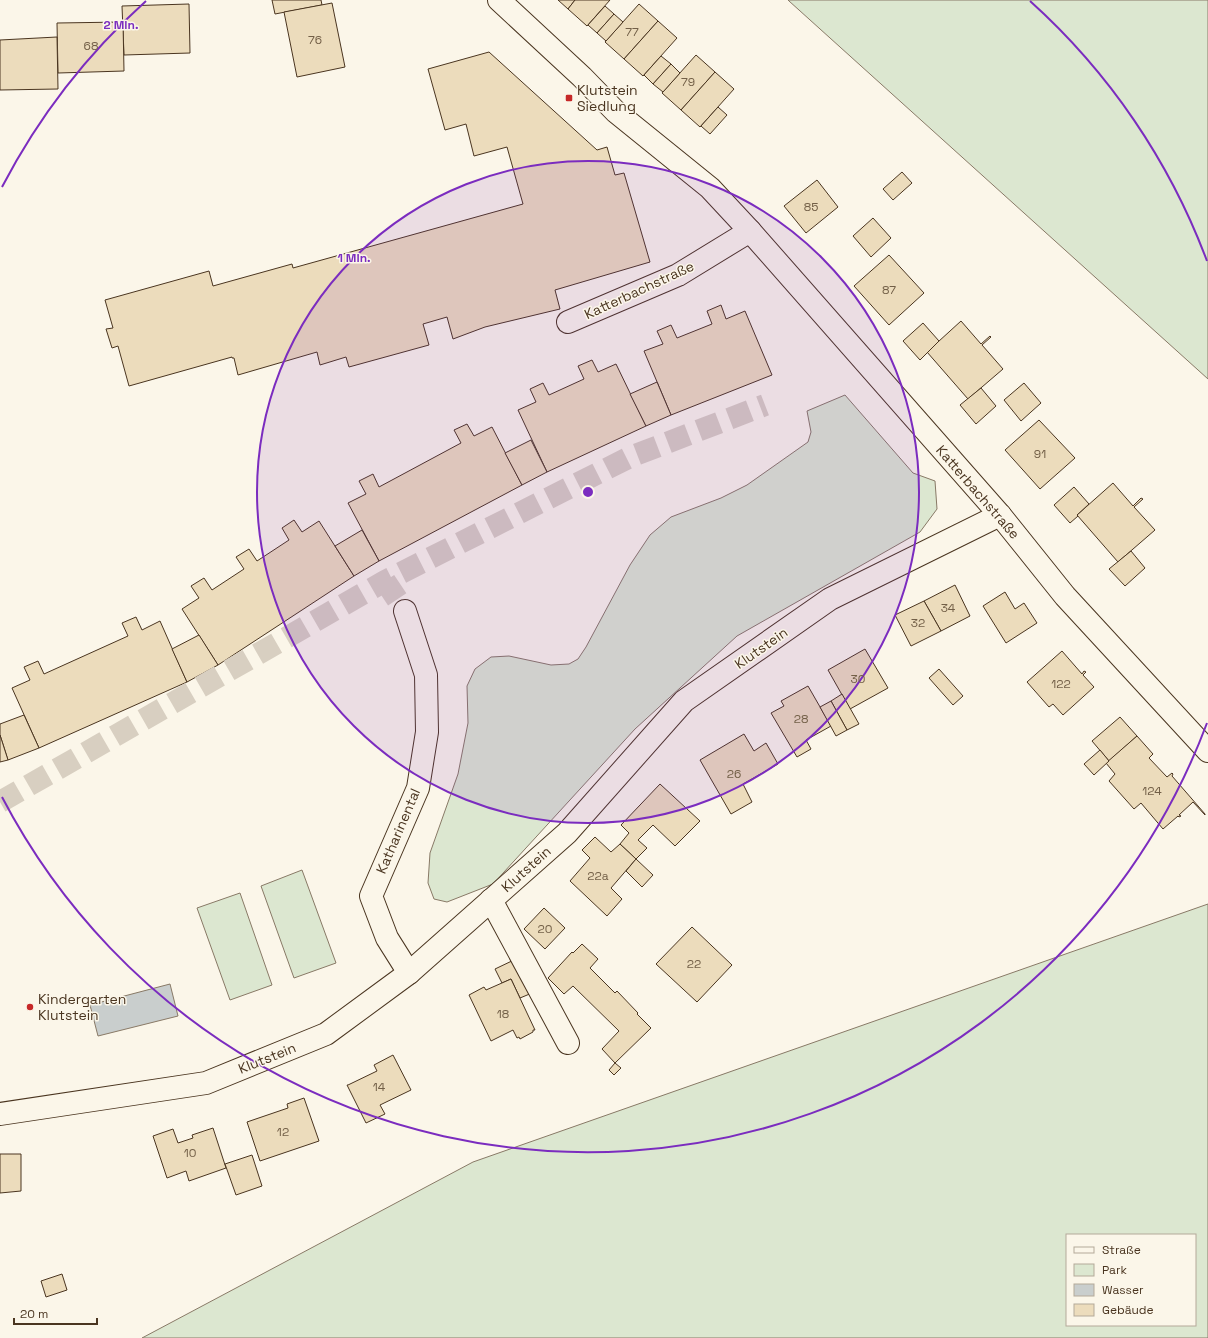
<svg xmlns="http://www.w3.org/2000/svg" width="1208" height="1338" font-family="'Space Grotesk',sans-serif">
<rect width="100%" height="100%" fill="#fbf6e9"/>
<g fill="#dce7d0" stroke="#887966" fill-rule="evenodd">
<polygon points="788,0 1208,0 1208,379 789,1"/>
<polygon points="845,395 913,473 935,481 937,509 920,532 737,636 635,729 493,884 447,902 434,899 428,883 430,853 458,774 468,723 467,686 475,669 491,657 509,656 551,665 569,664 578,659 586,647 630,565 650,535 671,517 721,498 747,485 808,442 811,432 807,411"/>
<polygon points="302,870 336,963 294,978 261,886"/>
<polygon points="240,893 272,985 230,1000 197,908"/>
<path d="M1208 904V1338H142L473 1162ZM1067 1235H1195V1325H1067Z"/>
</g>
<polygon fill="#c9cecd" stroke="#887966" points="170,984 178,1016 98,1036 90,1005"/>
<g fill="#ecdcbc" stroke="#4a3520">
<polygon points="272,0 321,0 322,5 275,14"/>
<polygon points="558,0 575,0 568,9"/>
<polygon points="575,0 610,0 587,26 568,9"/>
<polygon points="332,3 345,67 297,77 284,12"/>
<polygon points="189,4 190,53 124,55 122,6"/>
<polygon points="639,4 658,21 624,59 605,42"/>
<polygon points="605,6 614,14 597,33 588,25"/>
<polygon points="614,14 623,22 606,41 597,33"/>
<polygon points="658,21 677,38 643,76 624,59"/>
<polygon points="123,22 124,71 58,73 57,23"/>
<polygon points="57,37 58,89 0,90 0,40"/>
<polygon points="489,52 597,150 607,147 615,175 624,173 650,262 555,290 560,309 485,327 453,339 447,317 423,324 429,345 349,367 346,357 320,365 317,352 238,375 234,358 232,358 232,357 129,386 118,346 112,348 106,329 113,328 105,300 209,271 213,286 292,264 293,268 523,204 507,147 474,156 466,124 445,130 428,69"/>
<polygon points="696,55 715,72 681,110 662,93"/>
<polygon points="661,56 671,64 653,84 644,75"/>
<polygon points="671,64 680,73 663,92 653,84"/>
<polygon points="715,72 734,89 700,127 681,110"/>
<polygon points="718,107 727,115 710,134 701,126"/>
<polygon points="902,172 912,183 893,200 883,189"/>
<polygon points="817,180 838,207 806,233 784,206"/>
<polygon points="873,218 891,238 871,257 853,236"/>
<polygon points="889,255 924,293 889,325 854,286"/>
<polygon points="721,305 726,319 745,311 772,375 671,415 644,351 663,344 657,331 671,325 677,338 712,324 707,311"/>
<polygon points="961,321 981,344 990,336 991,337 982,345 1003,369 968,399 927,352"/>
<polygon points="923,323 939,341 920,360 903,341"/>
<polygon points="592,360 598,372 616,364 646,426 547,472 518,410 536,402 530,389 543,383 549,395 584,379 578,366"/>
<polygon points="657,382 671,415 646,426 630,394"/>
<polygon points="1024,383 1041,403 1021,421 1004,400"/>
<polygon points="981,388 996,406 976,424 960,405"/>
<polygon points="1039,420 1075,458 1040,489 1005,450"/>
<polygon points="467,424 474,436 492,427 522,485 379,561 348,503 366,494 359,481 373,474 379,487 461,443 454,430"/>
<polygon points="531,440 547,472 522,485 505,453"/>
<polygon points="1113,483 1133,506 1141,498 1143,499 1134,507 1155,530 1118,562 1077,515"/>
<polygon points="1074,487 1089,504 1077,515 1078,516 1070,523 1054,505"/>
<polygon points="294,520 302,532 319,521 354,576 218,665 182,609 199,598 191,586 204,578 212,590 244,569 236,557 249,549 257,561 289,540 282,528"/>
<polygon points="362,530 379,561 354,576 335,546"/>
<polygon points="1131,551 1145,568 1125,586 1109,569"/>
<polygon points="955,585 970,616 941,631 924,601"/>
<polygon points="1005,592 1015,609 1024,603 1037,623 1006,643 983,606"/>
<polygon points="924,601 941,631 911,646 895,615"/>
<polygon points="136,617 142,630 160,621 187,682 39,748 12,688 30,680 24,667 38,661 44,674 128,636 122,623"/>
<polygon points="199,635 218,665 187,682 172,649"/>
<polygon points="865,649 888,688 850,709 828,670"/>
<polygon points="1062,651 1082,674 1084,671 1086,672 1083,675 1094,687 1063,715 1053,704 1049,707 1027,682"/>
<polygon points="939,669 963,696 953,705 929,678"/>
<polygon points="808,686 831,726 806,740 811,749 797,757 771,713 784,706 781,701"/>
<polygon points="842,694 859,724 847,730 831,701"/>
<polygon points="831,701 847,730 836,736 820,707"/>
<polygon points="24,715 39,748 8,760 0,735 0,724"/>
<polygon points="1120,717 1137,736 1109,761 1092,741"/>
<polygon points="744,734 754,751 766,743 778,764 743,784 752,802 731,814 700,760"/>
<polygon points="0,735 8,760 0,762"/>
<polygon points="1137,736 1153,754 1149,758 1167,777 1172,773 1173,774 1172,776 1205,814 1205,815 1193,802 1179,815 1181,816 1179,817 1178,816 1163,829 1141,803 1134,809 1109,781 1115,774 1106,763"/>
<polygon points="1100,750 1109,761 1094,775 1084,764"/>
<polygon points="660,784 700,821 675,846 653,825 638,840 647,848 636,859 620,844 629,833 621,825"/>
<polygon points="595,837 611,852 620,844 636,859 611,888 622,899 607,916 570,881 590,858 582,850"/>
<polygon points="636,859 653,875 642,887 626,871"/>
<polygon points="544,908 565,928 545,949 524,929"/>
<polygon points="692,927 732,965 697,1002 656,964"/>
<polygon points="582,944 598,959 590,968 615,993 617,991 638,1013 637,1014 651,1028 615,1063 602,1049 619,1031 573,986 564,994 548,978 572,952 573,953"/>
<polygon points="516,959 532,993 520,998 511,979 502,983 495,969"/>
<polygon points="511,979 535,1030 533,1030 533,1032 520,1039 519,1037 517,1038 513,1030 491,1041 469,995 484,987 486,990"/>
<polygon points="393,1055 411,1090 380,1105 385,1114 366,1123 347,1085 348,1085 377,1071 374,1065"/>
<polygon points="615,1063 621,1068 614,1075 609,1070"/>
<polygon points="304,1098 319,1141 260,1161 247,1122 288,1108 287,1104"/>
<polygon points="213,1128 226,1168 189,1181 186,1171 167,1178 153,1136 173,1129 178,1143 193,1138 192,1135"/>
<polygon points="0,1154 21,1154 21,1191 0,1193"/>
<polygon points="252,1155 262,1186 236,1195 225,1164"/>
<polygon points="62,1274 67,1290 46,1297 41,1281"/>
</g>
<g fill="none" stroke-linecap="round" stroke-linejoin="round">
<g stroke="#d8cfc1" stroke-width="22" stroke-dasharray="22 11" stroke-linecap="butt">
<polyline points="385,581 405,611"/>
<polyline points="0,802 385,581 630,457 765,405"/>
</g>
<defs>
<g id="minor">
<polyline points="499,0 582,77 616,112 710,188 750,231 1000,515 1065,596 1208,751"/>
<polyline points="568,322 678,275 750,231"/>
<polyline points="405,611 426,675 427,732 418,788 371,896 387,938 409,973"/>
<polyline points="491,900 568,1043"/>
<polyline points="0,1114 206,1083 326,1034 409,973 567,833 684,701 830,599 1000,515"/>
</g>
</defs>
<use href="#minor" stroke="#4a3520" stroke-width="24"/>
<use href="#minor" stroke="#fbf6e9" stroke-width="22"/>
</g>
<circle cx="588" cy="492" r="331" fill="#7b2cbf" fill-opacity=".12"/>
<g fill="none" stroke="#7b2cbf" stroke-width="2">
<circle cx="588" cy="492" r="331"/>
<path d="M1207 723A661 661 0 0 1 2 797M2 187A661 661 0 0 1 146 1M1030 1A661 661 0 0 1 1207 261"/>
</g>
<g fill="#c62828" stroke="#fbf6e9" stroke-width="1.5">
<rect x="565" y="94" width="8" height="8" rx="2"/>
<circle cx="30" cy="1007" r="4"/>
</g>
<g text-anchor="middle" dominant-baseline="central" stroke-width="3" stroke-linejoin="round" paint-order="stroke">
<g font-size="12" fill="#725f47">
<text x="632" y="32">77</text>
<text x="315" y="40">76</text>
<text x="91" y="46">68</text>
<text x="688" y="82">79</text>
<text x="811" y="207">85</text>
<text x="889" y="290">87</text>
<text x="1040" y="454">91</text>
<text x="948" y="608">34</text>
<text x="918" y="623">32</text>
<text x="858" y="679">30</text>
<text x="1061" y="684">122</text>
<text x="801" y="719">28</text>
<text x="734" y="774">26</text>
<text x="1152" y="791">124</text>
<text x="598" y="876">22a</text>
<text x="545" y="929">20</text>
<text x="694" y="964">22</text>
<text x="503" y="1014">18</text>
<text x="379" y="1087">14</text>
<text x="283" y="1132">12</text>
<text x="190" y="1153">10</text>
</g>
<g font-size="14" fill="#4a3520" stroke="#fbf6e9" text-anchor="start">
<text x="577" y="90">Klutstein<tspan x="577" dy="16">Siedlung</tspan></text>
<text x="38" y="999">Kindergarten<tspan x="38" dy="16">Klutstein</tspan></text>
</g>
<g font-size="14" fill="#4a3520" stroke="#fbf6e9">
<text transform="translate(639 290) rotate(-25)">Katterbachstraße</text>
<text transform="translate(978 492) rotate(49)">Katterbachstraße</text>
<text transform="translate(761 648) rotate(-35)">Klutstein</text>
<text transform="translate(398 831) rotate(-67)">Katharinental</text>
<text transform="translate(526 869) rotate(-42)">Klutstein</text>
<text transform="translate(267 1058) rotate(-22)">Klutstein</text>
</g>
</g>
<circle cx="588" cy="492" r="6" fill="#7b2cbf" stroke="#fbf6e9" stroke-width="2"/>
<g font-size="12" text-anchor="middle" font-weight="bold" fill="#7b2cbf" stroke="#fbf6e9" stroke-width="3" stroke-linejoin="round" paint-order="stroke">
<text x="121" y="29">2 Min.</text>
<text x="354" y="262">1 Min.</text>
</g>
<rect x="1066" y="1234" width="130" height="92" fill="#fbf6e9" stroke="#b4a999"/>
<rect x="1074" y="1247" width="20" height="6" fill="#fbf6e9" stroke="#b4a999"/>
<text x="1102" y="1254" font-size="12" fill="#4a3520">Straße</text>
<rect x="1074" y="1264" width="20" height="12" fill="#dce7d0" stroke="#b4a999"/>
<text x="1102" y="1274" font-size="12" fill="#4a3520">Park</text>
<rect x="1074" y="1284" width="20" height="12" fill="#c9cecd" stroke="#b4a999"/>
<text x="1102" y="1294" font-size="12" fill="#4a3520">Wasser</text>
<rect x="1074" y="1304" width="20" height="12" fill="#ecdcbc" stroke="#b4a999"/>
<text x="1102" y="1314" font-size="12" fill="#4a3520">Gebäude</text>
<path d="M14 1318v6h83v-6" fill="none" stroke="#4a3520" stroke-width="2"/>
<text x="20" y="1318" font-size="12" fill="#4a3520" stroke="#fbf6e9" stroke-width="3" paint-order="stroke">20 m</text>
</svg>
